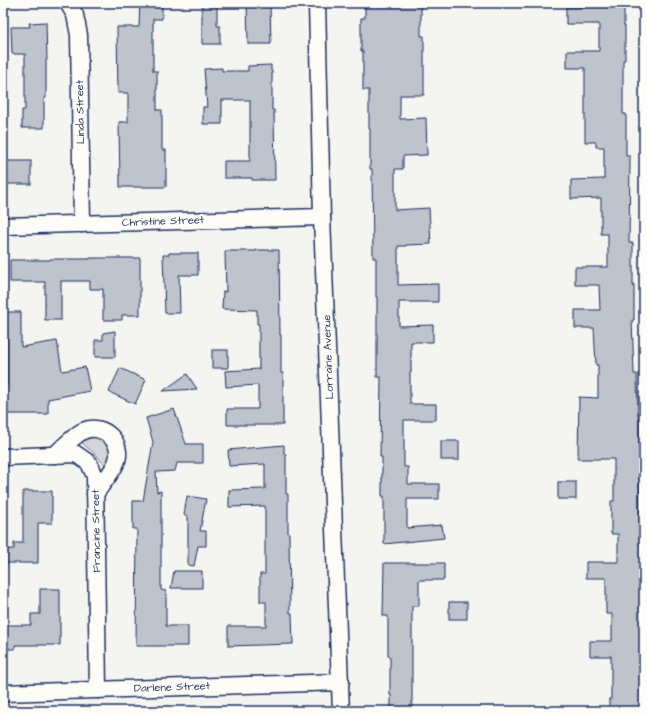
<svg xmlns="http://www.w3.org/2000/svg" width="647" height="714" font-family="'Architects Daughter',sans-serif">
<rect width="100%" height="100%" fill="#f4f4f1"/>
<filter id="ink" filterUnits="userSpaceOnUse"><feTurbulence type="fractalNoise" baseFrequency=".025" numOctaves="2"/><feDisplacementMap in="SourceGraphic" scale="8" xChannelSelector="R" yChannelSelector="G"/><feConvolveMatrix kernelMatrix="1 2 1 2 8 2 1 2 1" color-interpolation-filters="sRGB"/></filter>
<g filter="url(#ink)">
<path fill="#d4d6db" stroke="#78829c" d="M89 436 101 437 111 449 110 459 106 465C101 462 98 457 94 453 90 449 85 447 82 442V440Z"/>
<g fill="#bfc3cc" stroke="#1b2f5e">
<polygon points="140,3 162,3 162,19 153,19 153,71 157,71 157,110 162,110 162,150 166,150 166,187 120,187 119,122 128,122 128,93 118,93 117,27 139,27"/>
<polygon points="202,3 217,3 217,26 220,26 220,44 202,44"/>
<polygon points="247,3 270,3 271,44 248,44"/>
<polygon points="365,3 421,3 421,36 424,36 424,95 400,95 400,119 426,118 427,155 403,156 403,169 395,169 395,210 429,208 431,244 406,245 406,246 398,246 398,285 438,284 438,302 399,302 399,326 433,325 433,342 411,342 411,372 410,372 410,404 436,404 436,420 404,420 404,467 408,467 408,484 439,484 439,499 407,499 407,528 442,525 444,538 384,544 384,496 382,496 382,457 380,457 381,377 377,377 377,297 376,297 376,258 373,258 372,169 370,169 370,129 369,129 369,90 363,90 363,51 361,51 361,18 365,18"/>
<polygon points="587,3 624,3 624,26 625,26 625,60 623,60 623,114 626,114 626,156 630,156 629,243 633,243 633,286 634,286 634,320 632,320 634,374 637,374 638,417 639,417 640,543 642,543 643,622 644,622 644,711 609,711 609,699 611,699 611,656 590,656 590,641 612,641 612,614 606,614 606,578 586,578 586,562 618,562 618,534 611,534 611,501 614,501 614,459 578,459 579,397 598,398 598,365 596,365 594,328 575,328 575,310 600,310 599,285 575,285 575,267 608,267 608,234 601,234 601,198 571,199 571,180 604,179 604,147 596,147 596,142 585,142 585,68 567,68 567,51 599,51 599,24 566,24 566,7 587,7"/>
<polygon points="46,22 47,60 46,60 46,98 44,98 44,128 22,128 22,110 25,110 25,54 12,54 11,27 30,27 29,23"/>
<polygon points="271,65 271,71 272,71 272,110 274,110 275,180 252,180 252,178 224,178 224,161 250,161 250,100 222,100 222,124 203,124 203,107 207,107 204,69 222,68 222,71 248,71 248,66"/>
<rect x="3" y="161" width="28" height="23"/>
<polygon points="256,250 279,250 280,335 281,335 281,373 283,373 283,425 227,425 227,409 258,409 258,385 226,387 225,371 259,369 259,324 257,324 257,310 222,309 223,291 226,292 225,251 256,251"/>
<polygon points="169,253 198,253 198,275 179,275 180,313 165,313 163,255 169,255"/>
<polygon points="90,258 140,258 140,315 122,315 122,320 103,320 103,289 90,289 90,281 61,281 61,320 45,320 45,282 10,282 10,260 50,260 50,259 90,259"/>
<polygon points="5,312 21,312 21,347 57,341 62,371 85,367 90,391 48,399 48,414 3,414 3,385 7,385 7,331 5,331"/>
<polygon points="115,331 115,357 95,357 95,340 103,340 103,333"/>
<rect x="212" y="350" width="16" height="18"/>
<polygon points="120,368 146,380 135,404 109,392"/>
<polygon points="187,374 197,389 163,391"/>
<polygon points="174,409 186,444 203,444 203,463 177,463 175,471 156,472 157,492 161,491 161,590 166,591 166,626 188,626 188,646 136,646 137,529 133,529 133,501 143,501 153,442 146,418"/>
<rect x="441" y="441" width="18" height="19"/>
<polygon points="284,445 284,454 286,454 286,494 288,494 288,533 289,533 290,613 292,613 293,644 228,646 228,626 266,626 266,602 260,602 260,574 265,574 265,506 229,507 229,490 265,489 265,464 229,466 228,450"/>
<rect x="558" y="482" width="18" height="17"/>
<polygon points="23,491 52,491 52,523 38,523 38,563 3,563 3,549 14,549 14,543 23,543"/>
<polygon points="187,496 206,499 200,531 206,531 206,546 198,546 194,566 188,565 188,516 184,515"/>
<polygon points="384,563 444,563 444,580 419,580 419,606 412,606 412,711 391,711 391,695 390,695 390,656 388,656 388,616 383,616"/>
<polygon points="174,571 202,571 202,588 171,588"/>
<polygon points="40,589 60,589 60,645 15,645 15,649 3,649 3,625 31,625 31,614 40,614"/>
<rect x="449" y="602" width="18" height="17"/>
</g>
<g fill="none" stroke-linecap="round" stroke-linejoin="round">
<defs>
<g id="street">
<polyline points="68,3 75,15 79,35 82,224"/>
<polyline points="317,3 322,217 341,711"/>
<polyline points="3,226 322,217"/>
<path d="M55 455C62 448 75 435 83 431 103 422 125 443 116 463 111 474 102 484 95 494"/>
<polyline points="3,457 76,454 89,463 95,476 98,690"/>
<polyline points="3,693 341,682"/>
</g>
</defs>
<use href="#street" stroke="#1b2f5e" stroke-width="19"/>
<use href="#street" stroke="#fdfcf7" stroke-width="16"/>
</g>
</g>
<g text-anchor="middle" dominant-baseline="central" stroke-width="4" stroke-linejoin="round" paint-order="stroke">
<g font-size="11" fill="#1b2f5e" stroke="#fdfcf7">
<text transform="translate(80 112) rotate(-91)">Linda Street</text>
<text transform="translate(163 221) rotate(-2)">Christine Street</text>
<text transform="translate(328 357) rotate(-92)">Lorraine Avenue</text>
<text transform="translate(96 531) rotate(-91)">Francine Street</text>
<text transform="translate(172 687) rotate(-2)">Darlene Street</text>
</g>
</g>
<rect width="647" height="714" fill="none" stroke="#fdfcf7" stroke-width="16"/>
<rect x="8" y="8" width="631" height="698" fill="none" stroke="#1b2f5e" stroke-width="1.5" filter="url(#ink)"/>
</svg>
